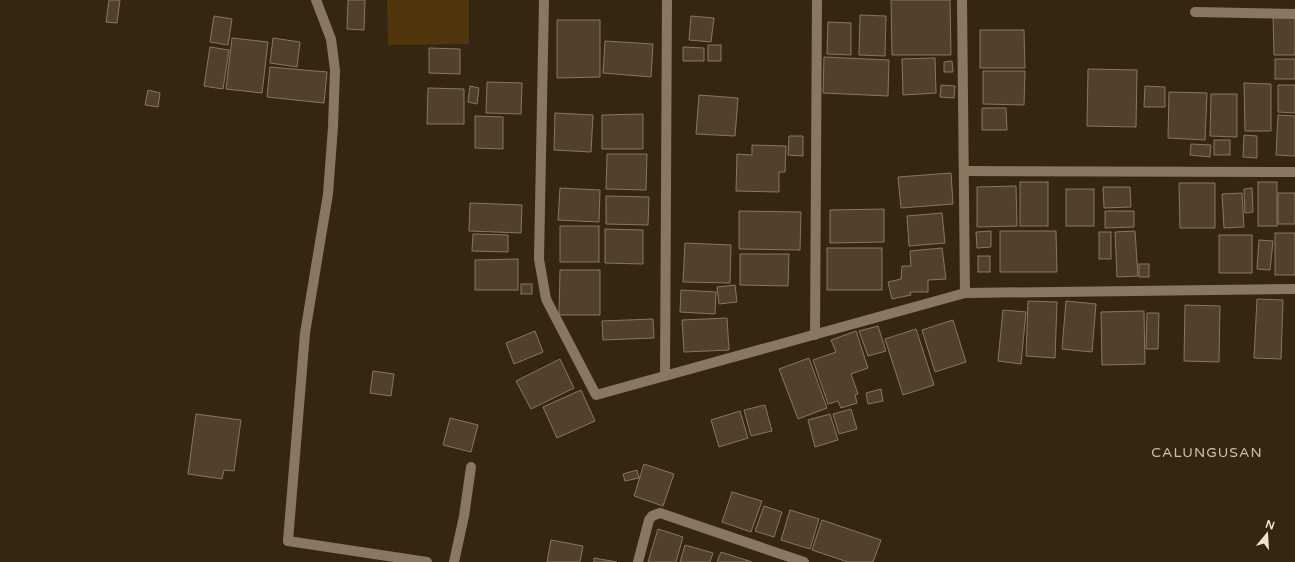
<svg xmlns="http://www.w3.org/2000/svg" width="1295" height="562" font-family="'Varela Round',sans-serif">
<rect width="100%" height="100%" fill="#352612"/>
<polygon fill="#51350d" points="387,0 469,0 469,44 388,45"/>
<g fill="#51412c" stroke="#897661">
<polygon points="109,0 120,0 117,23 106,22"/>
<polygon points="348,0 365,0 364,30 347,29"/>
<polygon points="891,0 950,0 951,55 892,55"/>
<polygon points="860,15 886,16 885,56 859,55"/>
<polygon points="1295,15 1295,55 1274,55 1273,16"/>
<polygon points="214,16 232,19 228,45 210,42"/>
<polygon points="691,16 714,18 711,42 689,40"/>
<polygon points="557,20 600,20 600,77 557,78"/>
<polygon points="828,22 851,23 851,55 827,54"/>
<polygon points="980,30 1024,30 1025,68 980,68"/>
<polygon points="232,38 268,42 262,93 226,89"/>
<polygon points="273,38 300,42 297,67 270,63"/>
<polygon points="605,41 653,44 651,77 603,73"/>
<rect x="708" y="45" width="13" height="16"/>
<polygon points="210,47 229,50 223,89 204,86"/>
<polygon points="683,47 704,48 704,61 683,61"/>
<polygon points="429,48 460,49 460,74 429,73"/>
<polygon points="824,57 889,60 888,96 823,93"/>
<polygon points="935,58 936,93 903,95 902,59"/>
<rect x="1275" y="59" width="20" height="20"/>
<polygon points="952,61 953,72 944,72 944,62"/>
<polygon points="270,67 327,72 324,103 267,97"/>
<polygon points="1088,69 1137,70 1136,127 1087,126"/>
<polygon points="983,71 1025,71 1024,105 983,104"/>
<polygon points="487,82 522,83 521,114 486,113"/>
<polygon points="1244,83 1271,84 1271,131 1245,131"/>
<polygon points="941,85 955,86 954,98 940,97"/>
<polygon points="1278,85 1295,85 1295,113 1278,112"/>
<polygon points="470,86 479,88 477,104 468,102"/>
<polygon points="1145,86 1165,87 1165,107 1144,107"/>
<polygon points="428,88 464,89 464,124 427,124"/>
<polygon points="148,90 160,93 158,107 145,105"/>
<polygon points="1169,92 1207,93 1205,140 1168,138"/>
<polygon points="1211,94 1237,94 1237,137 1210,136"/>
<polygon points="699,95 738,98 735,136 696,134"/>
<polygon points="982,108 1006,108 1007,130 982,130"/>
<polygon points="555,113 593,115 591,152 554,150"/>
<polygon points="643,114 643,149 602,149 602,115"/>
<polygon points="1278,115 1295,116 1295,156 1276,155"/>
<polygon points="475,116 503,117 503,149 475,148"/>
<polygon points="1244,135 1257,136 1257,158 1243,157"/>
<polygon points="789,136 803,136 803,156 788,155"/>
<rect x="1214" y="140" width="16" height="15"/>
<polygon points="1191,144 1211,145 1210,157 1190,155"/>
<polygon points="752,145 786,146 785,172 779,172 779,192 736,191 737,154 752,155"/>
<polygon points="607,154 647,154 646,190 606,189"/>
<polygon points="951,173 953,204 901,208 898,177"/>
<rect x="1020" y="182" width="28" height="44"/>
<rect x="1258" y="182" width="19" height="44"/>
<polygon points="1179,183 1215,183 1215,228 1180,228"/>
<polygon points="1016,186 1017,226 977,227 977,187"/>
<polygon points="1103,187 1130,187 1131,207 1104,208"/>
<polygon points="560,188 600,190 599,222 558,220"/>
<polygon points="1252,188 1253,212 1245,213 1244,189"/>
<rect x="1066" y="189" width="28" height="37"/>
<polygon points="1242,193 1244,227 1224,228 1222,194"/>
<rect x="1278" y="193" width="17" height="31"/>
<polygon points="606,196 649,197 648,225 606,224"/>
<polygon points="470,203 522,205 521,233 469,231"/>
<polygon points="884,209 884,242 830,243 830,210"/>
<polygon points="739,211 801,212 800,250 739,249"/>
<polygon points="1105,211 1134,211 1134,227 1105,228"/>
<polygon points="942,213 945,243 909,246 907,216"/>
<rect x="560" y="226" width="39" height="36"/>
<polygon points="605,229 643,230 643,264 605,263"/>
<polygon points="991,231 991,247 977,248 976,232"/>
<polygon points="1000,231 1056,231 1057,272 1000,272"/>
<polygon points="1135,231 1138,276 1117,277 1115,232"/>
<rect x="1099" y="232" width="12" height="27"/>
<rect x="1275" y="233" width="20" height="42"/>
<polygon points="473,234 508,235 508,252 472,251"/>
<rect x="1219" y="235" width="33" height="38"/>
<polygon points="1259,240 1273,241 1270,270 1257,269"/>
<polygon points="685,243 731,245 730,283 683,282"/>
<rect x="827" y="248" width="55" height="42"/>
<polygon points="942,248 946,279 928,280 928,292 910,292 911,295 892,299 888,282 901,279 902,266 911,266 910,251"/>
<polygon points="740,254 789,254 788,286 740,285"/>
<rect x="978" y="256" width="12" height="16"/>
<polygon points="518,259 518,290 475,290 475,260"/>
<rect x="1139" y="264" width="10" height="13"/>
<polygon points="560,270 600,270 600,315 559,315"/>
<rect x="521" y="284" width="11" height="10"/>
<polygon points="735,285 737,302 719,304 717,287"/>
<polygon points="681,290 716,292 715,314 680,312"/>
<polygon points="1257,299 1283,300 1281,359 1254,358"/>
<polygon points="1028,301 1057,302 1055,358 1026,356"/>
<polygon points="1066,301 1096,304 1092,352 1062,349"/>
<polygon points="1185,305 1220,306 1219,362 1184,361"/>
<polygon points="1003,310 1026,312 1021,364 998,361"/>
<polygon points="1144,311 1145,364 1102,365 1101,312"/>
<polygon points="1147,313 1159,313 1158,349 1146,349"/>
<polygon points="727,318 729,350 684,352 682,320"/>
<polygon points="653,319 654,338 603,340 602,321"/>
<polygon points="953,320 966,362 935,372 922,330"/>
<polygon points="878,326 886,351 868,356 859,331"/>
<polygon points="916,329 934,385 903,395 885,339"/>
<polygon points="535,331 543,352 514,364 506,343"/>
<polygon points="856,331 868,368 851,374 858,394 855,395 857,403 841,408 838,401 828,404 813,360 836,352 831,340"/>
<polygon points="809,358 827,408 798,419 779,369"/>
<polygon points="560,359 574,388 531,409 516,381"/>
<polygon points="373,371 394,374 391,396 370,393"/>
<polygon points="881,389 883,401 868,404 866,393"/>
<polygon points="581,390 595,421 557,438 543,407"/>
<polygon points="765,405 772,431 751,436 744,410"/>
<polygon points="851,409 857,429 839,434 833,414"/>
<polygon points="740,411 748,438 719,447 711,420"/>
<polygon points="196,414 241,420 234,471 224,470 222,479 188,474"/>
<polygon points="830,414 838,440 815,447 808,420"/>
<polygon points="450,418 478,425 471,452 443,445"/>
<polygon points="644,464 674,474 663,506 634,496"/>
<polygon points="637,470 639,478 625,481 623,474"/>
<polygon points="732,492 762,501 751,532 722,522"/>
<polygon points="764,506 782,512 774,537 755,531"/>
<polygon points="790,510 819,519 810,549 781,540"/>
<polygon points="822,520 881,540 873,562 848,562 812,550"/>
<polygon points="658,529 683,537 676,562 648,562"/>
<polygon points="551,540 583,546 580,562 547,562"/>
<polygon points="685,545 713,553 710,562 680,562"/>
<polygon points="721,552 752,562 717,562"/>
<polygon points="594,558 617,562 594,562"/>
</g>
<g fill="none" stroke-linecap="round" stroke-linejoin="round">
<g stroke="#897761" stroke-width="10">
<polyline points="316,0 331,39 335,70 333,127 328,194 305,333 288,541 427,562"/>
<polyline points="544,0 539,259 546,299 596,395 965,293 1295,289"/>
<polyline points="962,0 965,293"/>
<polyline points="1195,12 1295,14"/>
<polyline points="964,171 1295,172"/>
<polyline points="815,335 817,0"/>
<polyline points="665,376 667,0"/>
<polyline points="454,562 464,516 471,467"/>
<polyline points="638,562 649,520 652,516 660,513 804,562"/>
</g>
</g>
<g text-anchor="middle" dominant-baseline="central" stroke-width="3" stroke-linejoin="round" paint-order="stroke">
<g font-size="14" letter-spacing="1" fill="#d2bfa7" stroke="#352612">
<text x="1207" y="452">CALUNGUSAN</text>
</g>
</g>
<g transform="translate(1267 534) rotate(18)" stroke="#352612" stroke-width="3" paint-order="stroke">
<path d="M0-3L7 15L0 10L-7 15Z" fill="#eee4d8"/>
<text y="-6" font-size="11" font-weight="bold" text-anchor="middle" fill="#eee4d8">N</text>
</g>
</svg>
